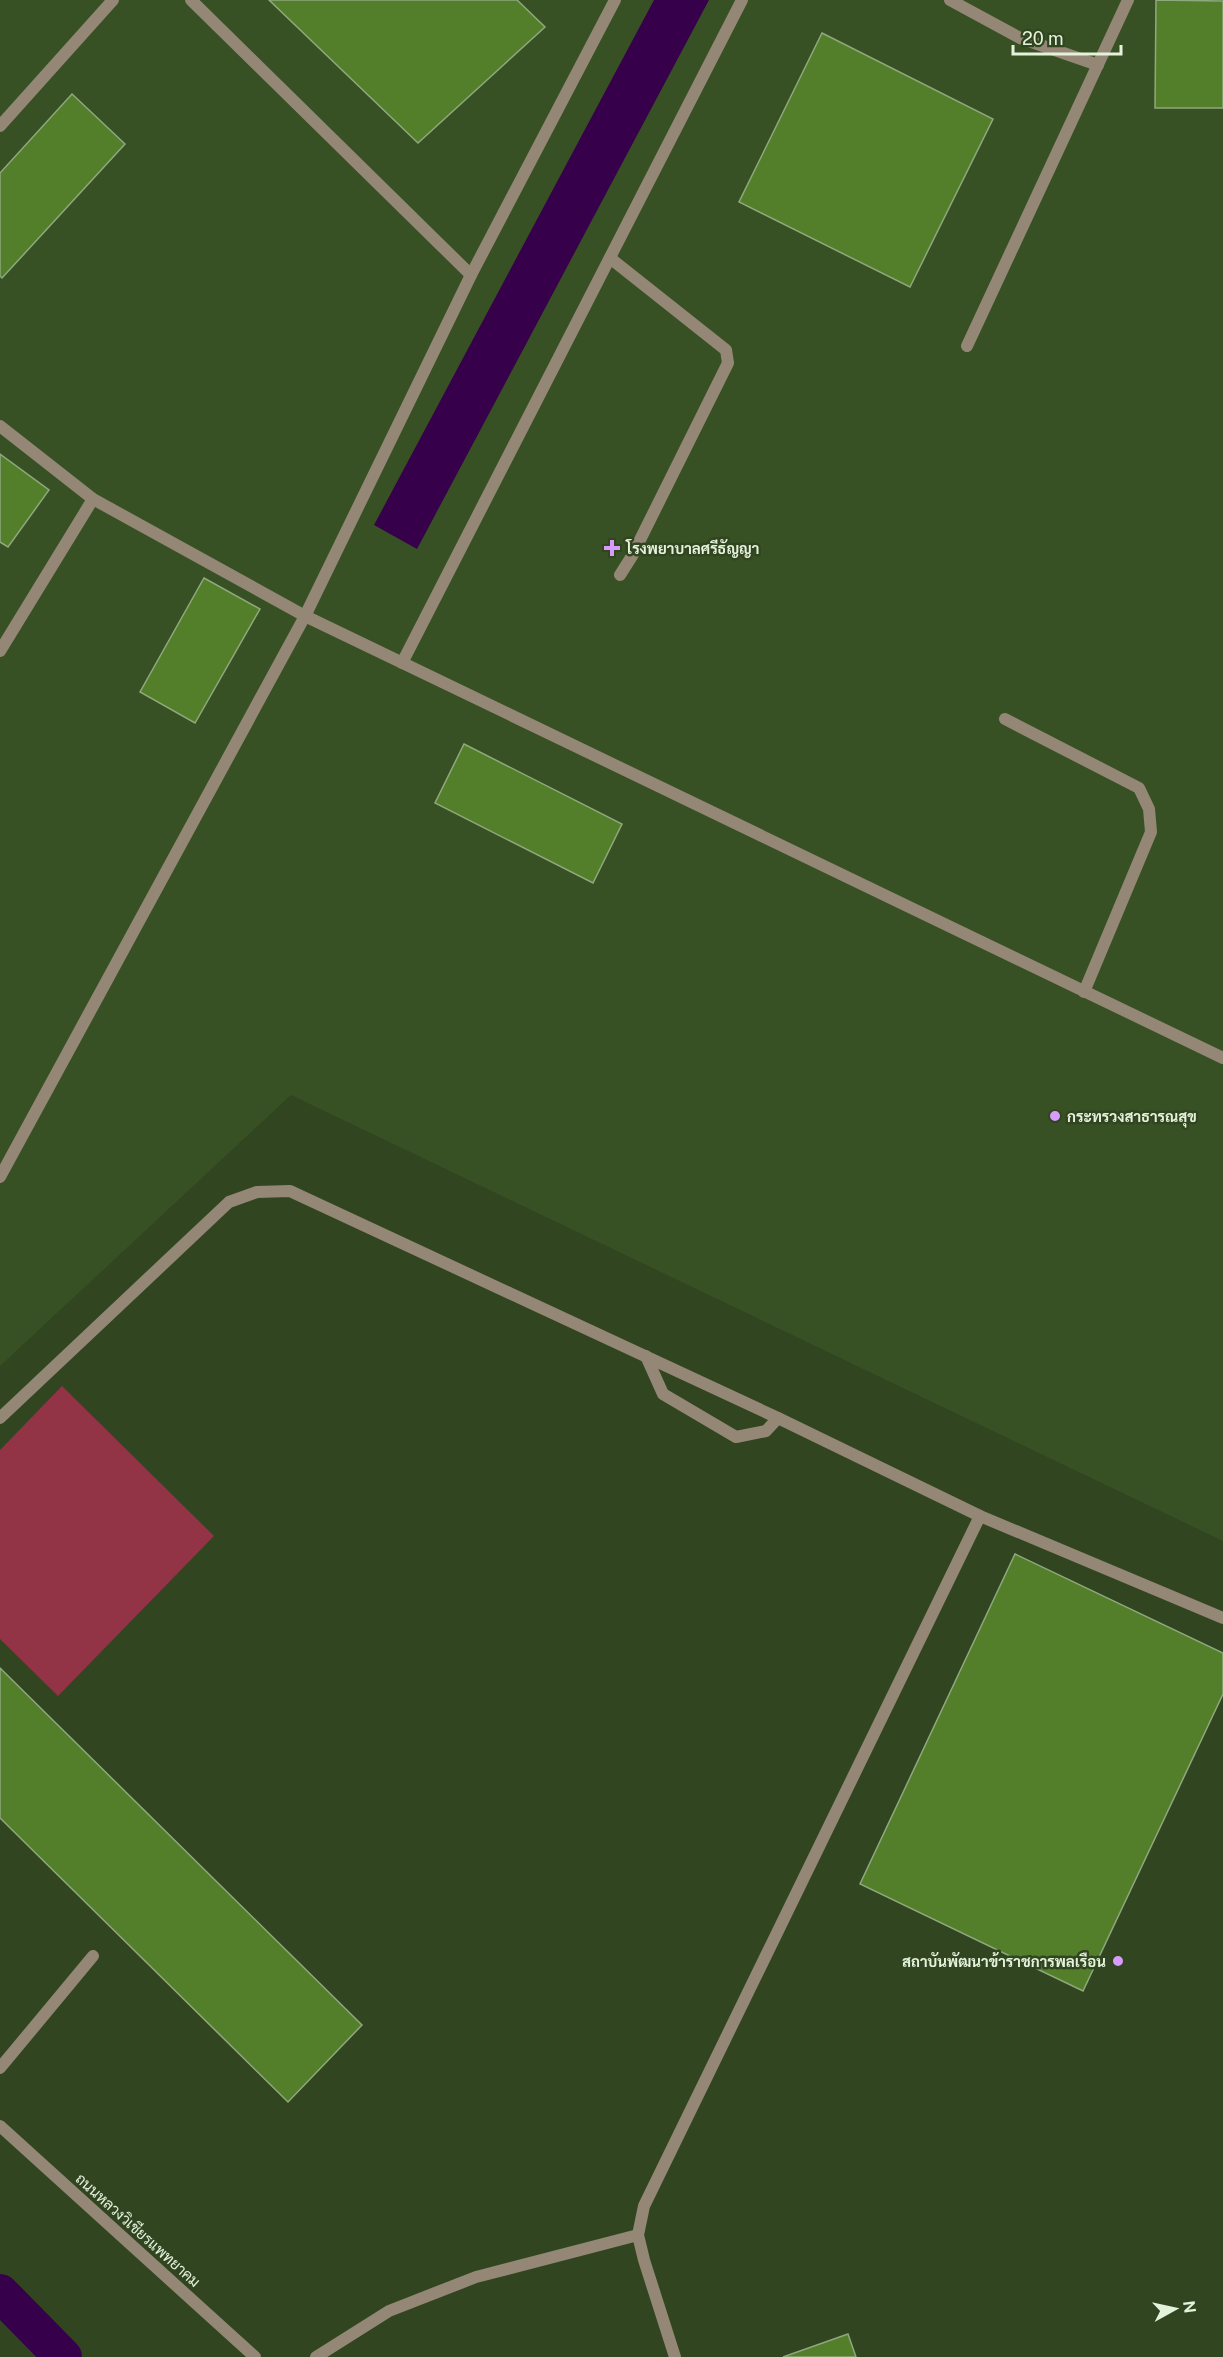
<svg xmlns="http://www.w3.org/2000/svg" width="1223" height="2357" font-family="'Public Sans',Sarabun,sans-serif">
<rect width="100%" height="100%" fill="#314520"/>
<polygon fill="#385124" points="0,0 1223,0 1223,1541 291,1095 0,1366"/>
<polygon fill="#923445" points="62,1386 214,1536 58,1696 0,1639 0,1450"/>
<polygon fill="#36004b" points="654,0 709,0 417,549 374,525"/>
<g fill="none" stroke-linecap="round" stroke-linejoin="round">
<polyline stroke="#36004b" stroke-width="38" points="0,2293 63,2357"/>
</g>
<g fill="#537f2a" stroke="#8fa87e" stroke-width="1.5">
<polygon points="269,0 517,0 545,27 418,143"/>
<polygon points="1156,0 1223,1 1223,108 1155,108"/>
<polygon points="822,33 993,119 910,287 739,202"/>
<polygon points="72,94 125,144 2,278 0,276 0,173"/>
<polygon points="0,454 49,490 8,547 0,542"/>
<polygon points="204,578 260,609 195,723 140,692"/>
<polygon points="464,744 622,824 593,883 435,803"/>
<polygon points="1015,1554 1223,1653 1223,1694 1083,1991 860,1884"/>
<polygon points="0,1668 362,2025 288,2102 0,1818"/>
<polygon points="848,2334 856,2357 783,2357"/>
</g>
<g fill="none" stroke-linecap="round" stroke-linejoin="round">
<g stroke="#948776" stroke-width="12">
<polyline points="191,0 471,275"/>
<polyline points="950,0 1020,38 1098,65"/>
<polyline points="0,126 113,0"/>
<polyline points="610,258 726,350 728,363 632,556 620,575"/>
<polyline points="967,346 1128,0"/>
<polyline points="0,426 93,499 305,616 1223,1058"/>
<polyline points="0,651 93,499"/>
<polyline points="402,663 742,0"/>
<polyline points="1005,719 1139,788 1149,809 1151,832 1084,992"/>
<polyline points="0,1177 305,616 471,275 615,0"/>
<polyline points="646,1356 663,1394 736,1437 766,1431 778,1418"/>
<polyline points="0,1418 229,1202 257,1192 290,1191 778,1418 980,1516 1223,1618"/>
<polyline points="0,2068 93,1956"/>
<polyline points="316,2357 389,2311 476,2277 638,2235"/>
<polyline points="675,2357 644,2260 638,2235 644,2206 980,1516"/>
</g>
<polyline stroke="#948776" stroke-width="12" points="0,2126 255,2357"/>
</g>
<g fill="#d79bf9" stroke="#314520" stroke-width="2">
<path d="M609 539h6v6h6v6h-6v6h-6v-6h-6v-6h6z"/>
<circle cx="1055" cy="1116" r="6"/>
<circle cx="1118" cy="1961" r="6"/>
</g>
<g text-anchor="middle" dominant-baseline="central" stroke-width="5" stroke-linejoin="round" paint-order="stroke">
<g font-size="15" font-weight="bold" fill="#e4f2dc" stroke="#314520" text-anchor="start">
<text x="626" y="548">โรงพยาบาลศรีธัญญา</text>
<text x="1067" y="1116">กระทรวงสาธารณสุข</text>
<text x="1106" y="1961" text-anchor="end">สถาบันพัฒนาข้าราชการพลเรือน</text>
</g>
<g font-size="15" fill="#e4f2dc" stroke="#314520">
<text transform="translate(138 2230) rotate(42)">ถนนหลวงวิเชียรแพทยาคม</text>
</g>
</g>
<g transform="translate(1175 2309) rotate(82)" stroke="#314520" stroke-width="4.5" paint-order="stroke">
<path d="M0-4.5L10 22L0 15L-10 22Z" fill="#e4f2dc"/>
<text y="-9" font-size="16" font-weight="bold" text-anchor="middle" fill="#e4f2dc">N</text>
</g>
<path d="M1013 45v9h108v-9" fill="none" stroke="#e4f2dc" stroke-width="3"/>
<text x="1022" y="45" font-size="18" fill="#e4f2dc" stroke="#314520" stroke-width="4.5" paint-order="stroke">20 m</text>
</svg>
